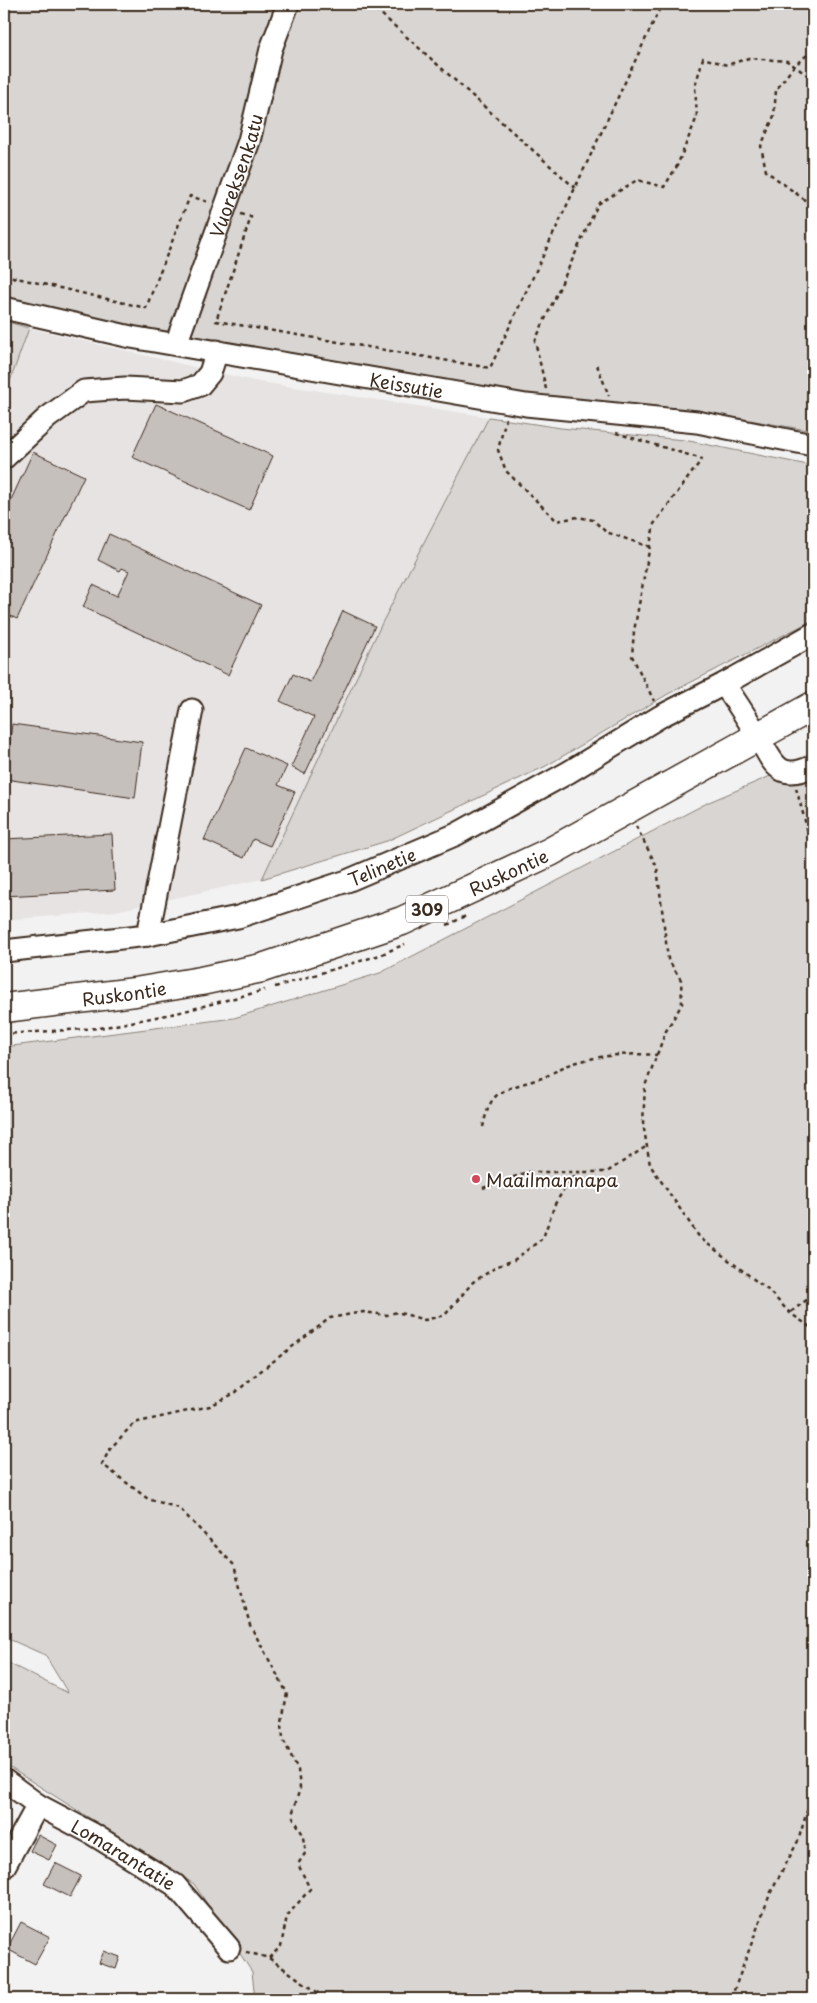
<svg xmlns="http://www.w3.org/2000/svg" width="817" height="2003" font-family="'Playpen Sans',sans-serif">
<rect width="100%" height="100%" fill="#f3f2f2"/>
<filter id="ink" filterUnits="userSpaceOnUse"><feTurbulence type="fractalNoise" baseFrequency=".02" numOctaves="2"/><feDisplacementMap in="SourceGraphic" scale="10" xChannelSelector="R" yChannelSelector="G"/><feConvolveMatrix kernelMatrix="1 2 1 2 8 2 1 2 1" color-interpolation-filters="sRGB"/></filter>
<g filter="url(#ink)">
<polygon fill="#e6e3e2" points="29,328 254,381 496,418 382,623 262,879 116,911 4,920 4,398"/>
<g fill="#d8d5d2" stroke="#8a8078">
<polygon points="4,4 813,4 813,431 708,413 517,396 130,327 4,298"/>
<polygon points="4,321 29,328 4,398"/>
<polygon points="489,417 561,428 684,440 813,466 813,620 668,694 546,766 387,841 262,879 382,623"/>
<polygon points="813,758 813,1999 255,1999 252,1972 194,1884 4,1764 4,1661 68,1693 45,1655 4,1637 4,1047 234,1018 380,973 709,802"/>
</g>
<g fill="#c6c0bd" stroke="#3b2a1e">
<polygon points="156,404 273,456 249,510 132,457"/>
<polygon points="33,452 84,476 17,619 4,613 4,515"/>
<polygon points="109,534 261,605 228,675 83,607 93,585 117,596 129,571 122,568 120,571 98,560"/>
<polygon points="343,611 375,626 305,774 291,767 314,717 280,701 293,674 310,682"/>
<polygon points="12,724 142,742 135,798 5,779"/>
<polygon points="246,748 287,766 278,785 295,792 270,846 253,839 244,858 204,840"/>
<polygon points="112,834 115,890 4,896 4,839"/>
<polygon points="38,1835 57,1845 49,1860 30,1851"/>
<polygon points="55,1863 81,1876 70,1897 44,1884"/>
<polygon points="21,1922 50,1937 35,1964 7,1949"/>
<polygon points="104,1951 120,1957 116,1969 99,1963"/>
</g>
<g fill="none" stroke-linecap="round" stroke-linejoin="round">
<defs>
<g id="minor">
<path id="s1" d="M4 308 131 337 526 405 697 422 813 445"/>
<path id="s2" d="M176 344 249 141 271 49 288 4"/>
<polyline points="4,458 47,418 84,391 125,388 183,391 200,385 210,373 217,351"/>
<path d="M724 684C735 700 746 717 756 733 772 759 776 784 813 766"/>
<polyline points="148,935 192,710"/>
<path id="s3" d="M4 951 148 935 238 917 347 881 457 834 569 772 661 716 724 684 813 634"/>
<path id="s4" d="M4 1780 38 1805 91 1833 175 1885 229 1948"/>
<polyline points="4,1867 38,1805"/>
</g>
<g id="major">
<path id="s5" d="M4 1008 135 992 201 981 262 968 402 921 550 852 813 706"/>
</g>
</defs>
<use href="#minor" stroke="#3b2a1e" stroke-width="25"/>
<use href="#major" stroke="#3b2a1e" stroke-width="31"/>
<g stroke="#3b2a1e" stroke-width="2.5" stroke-dasharray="4 4" stroke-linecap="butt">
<polyline points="370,4 575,188"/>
<polyline points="813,50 794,66 776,90 774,116 761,146 766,171 813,206"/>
<polyline points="241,214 251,217 216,321 490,368 662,4"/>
<polyline points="4,275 146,308 190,196 208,202"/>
<polyline points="597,365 609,396"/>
<polyline points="546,389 535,341 598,204 637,180 664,187 677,166 697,117 695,87 703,58 727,65 749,58 787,61 813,79"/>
<polyline points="506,418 498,450 506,471 557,521 578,517 593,520 606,532 650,547"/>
<polyline points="616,433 702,459 654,524 634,631 632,656 654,701"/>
<polyline points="796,788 813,850"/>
<polyline points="636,826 657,867 668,959 681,980 682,1004 666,1031 645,1086 643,1123 650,1165 700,1238 768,1290 790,1313 813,1329"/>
<polyline points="447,925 466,916"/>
<polyline points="275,987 380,955 405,944"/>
<polyline points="4,1034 100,1028 177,1013 265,990"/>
<path d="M483 1127C485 1118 488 1103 496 1096 508 1086 528 1083 542 1078 550 1075 558 1069 566 1066 595 1055 627 1053 657 1055"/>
<polyline points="483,1188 528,1172 607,1172 647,1146"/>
<polyline points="791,1312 813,1295"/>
<polyline points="246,1952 269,1958 317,1992 322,1999"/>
<polyline points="269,1958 281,1946 287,1916 310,1889 298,1864 306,1852 302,1833 292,1815 300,1788 298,1770 283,1739 282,1722 287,1693 250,1625 234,1565 179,1508 148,1499 102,1464 110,1449 134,1423 210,1406 235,1393 258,1373 330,1318 363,1312 387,1315 397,1312 425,1320 445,1315 473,1282 498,1266 514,1260 543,1238 555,1204 568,1183 579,1172"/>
<polyline points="721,1999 733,1993 770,1894 798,1841 813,1792"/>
</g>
<use href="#minor" stroke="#fff" stroke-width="21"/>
<use href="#major" stroke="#fff" stroke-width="28"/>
</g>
</g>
<circle fill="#d1495b" stroke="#fff" stroke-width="2" cx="476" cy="1179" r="5"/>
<g text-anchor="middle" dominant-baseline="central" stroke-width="4" stroke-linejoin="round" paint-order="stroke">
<rect fill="#fff" stroke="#766a62" stroke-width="1" x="406" y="895.5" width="42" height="27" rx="4"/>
<g font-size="16" font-weight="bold" fill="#3b2a1e">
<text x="427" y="909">309</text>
</g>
<g font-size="18" fill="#3b2a1e" stroke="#fff">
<text stroke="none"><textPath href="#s2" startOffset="179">Vuoreksenkatu</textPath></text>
<text stroke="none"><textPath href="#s1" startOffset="410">Keissutie</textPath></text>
<text stroke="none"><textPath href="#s3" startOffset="389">Telinetie</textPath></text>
<text stroke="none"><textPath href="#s5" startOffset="526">Ruskontie</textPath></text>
<text stroke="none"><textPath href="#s5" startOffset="121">Ruskontie</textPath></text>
<text stroke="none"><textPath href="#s4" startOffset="141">Lomarantatie</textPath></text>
</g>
<g font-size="18" fill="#3b2a1e" stroke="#fff" text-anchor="start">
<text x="486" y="1179">Maailmannapa</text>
</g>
</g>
<rect width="817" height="2003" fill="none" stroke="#fff" stroke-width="20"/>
<rect x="10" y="10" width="797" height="1983" fill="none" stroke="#3b2a1e" stroke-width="2" filter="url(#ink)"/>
</svg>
